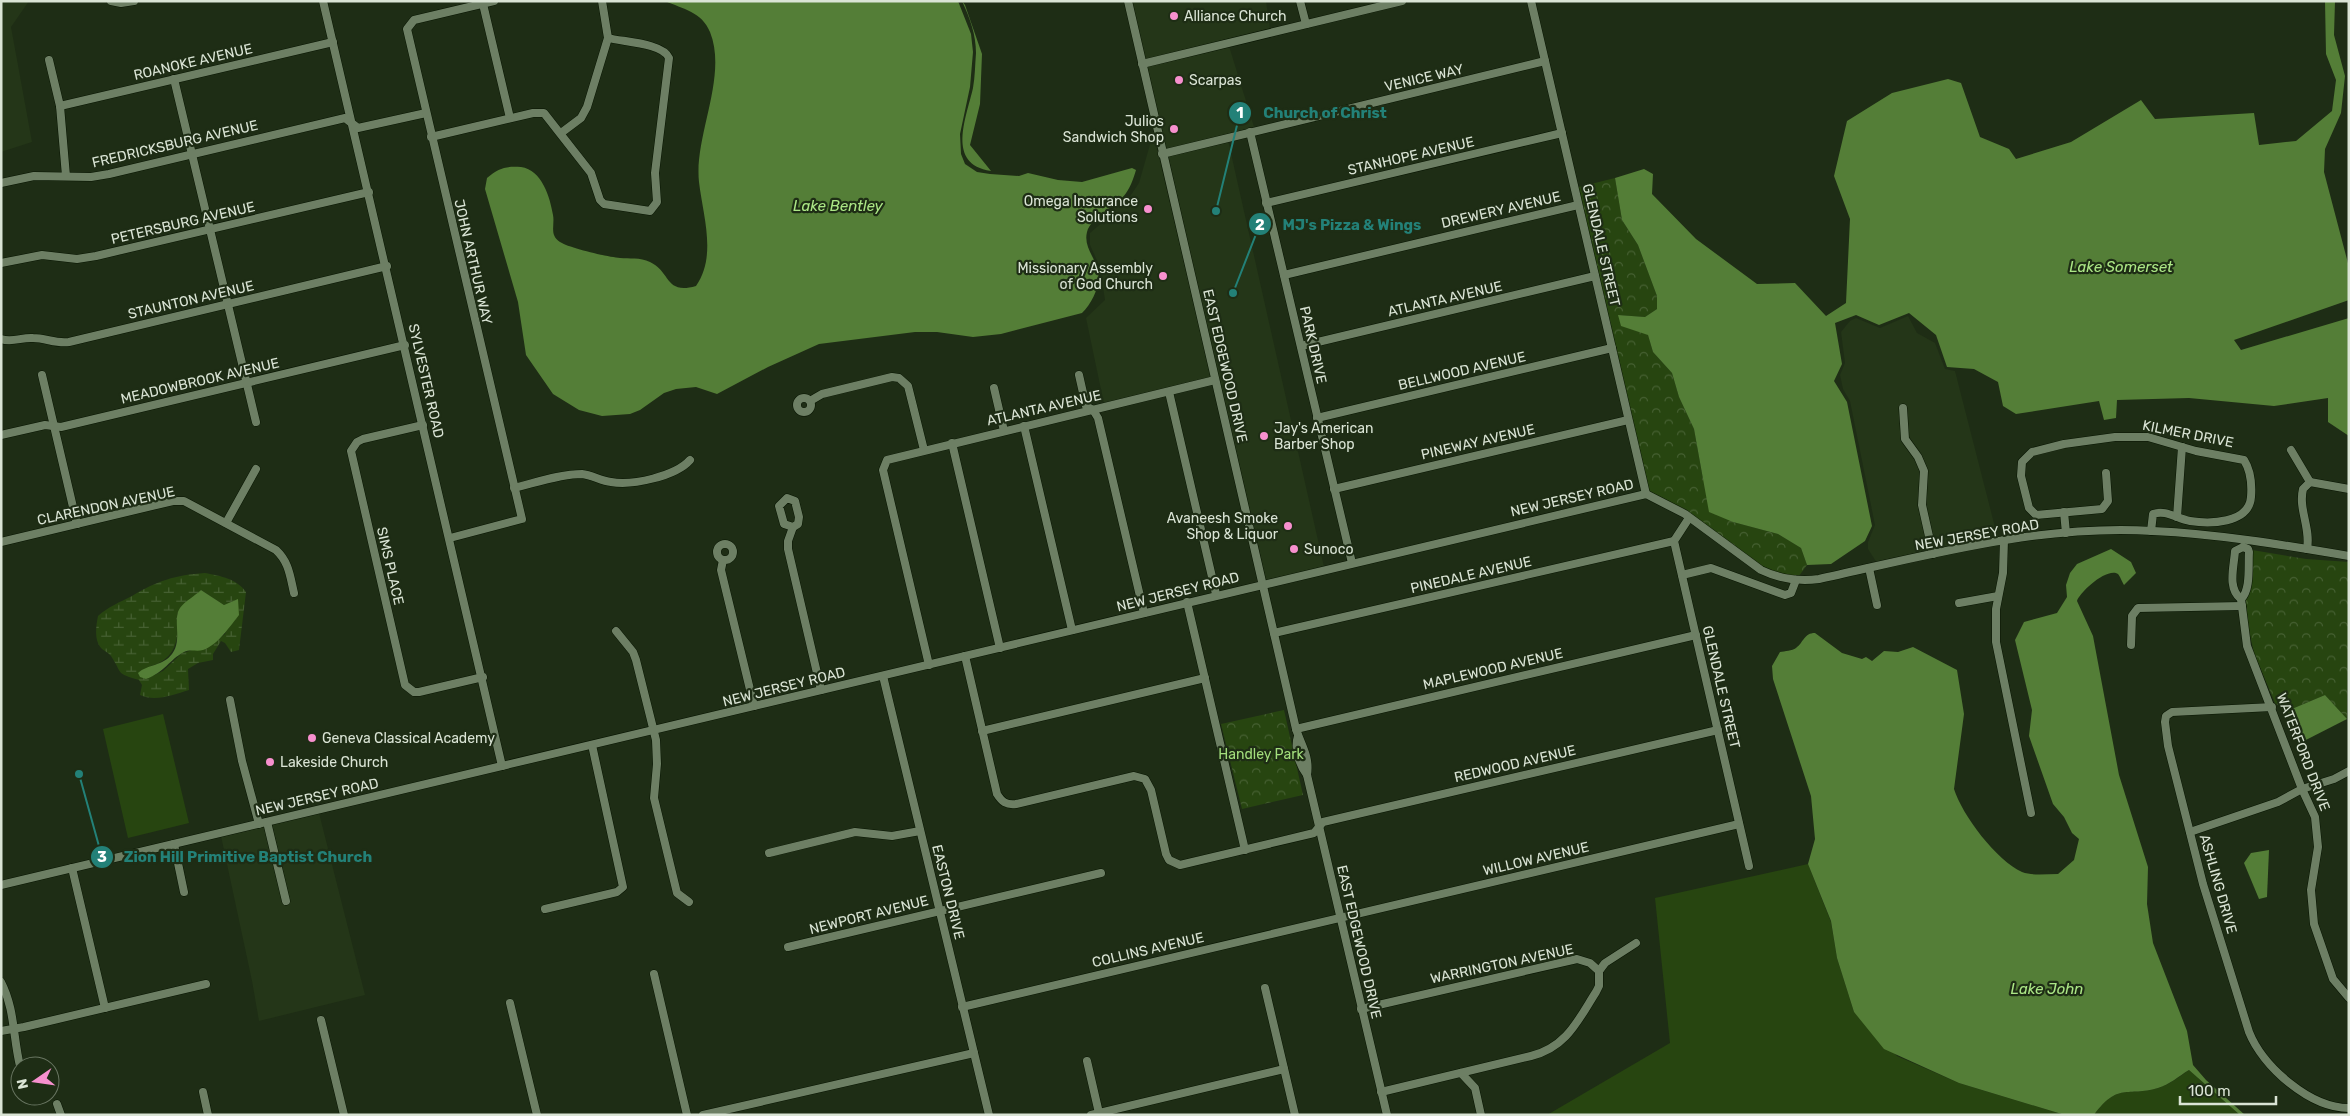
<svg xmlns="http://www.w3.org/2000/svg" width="2350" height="1116" font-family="Rubik,sans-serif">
<defs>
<pattern id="wetland-marsh" width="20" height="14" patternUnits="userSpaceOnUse" patternTransform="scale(1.25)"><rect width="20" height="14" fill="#274510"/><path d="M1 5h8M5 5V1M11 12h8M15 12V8" fill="none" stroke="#466032"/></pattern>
<pattern id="park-crowns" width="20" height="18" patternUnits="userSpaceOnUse" patternTransform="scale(1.25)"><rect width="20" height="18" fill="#274510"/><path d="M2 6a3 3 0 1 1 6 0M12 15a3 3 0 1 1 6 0" fill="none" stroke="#466032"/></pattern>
</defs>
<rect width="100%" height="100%" fill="#1e2d15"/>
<g fill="#243618">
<polygon points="1,1 29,1 11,27 32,142 1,152"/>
<polygon points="1132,1 1266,1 1270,29 1145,60"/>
<polygon points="1229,46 1254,127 1165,150 1146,66"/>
<polygon points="1154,136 1211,377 1104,404 1086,318 1105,300 1100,267 1090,245 1090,233 1104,221 1111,210 1129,198 1139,183 1151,141"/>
<polygon points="1228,140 1324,567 1266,580 1167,156"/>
<polygon points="1908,316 1917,333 1935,343 1945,369 1955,371 1997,535 1877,563 1868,549 1868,542 1875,525 1850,401 1843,389 1840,375 1845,363 1841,332 1850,321 1856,318 1880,328"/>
<polygon points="319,813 365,995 259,1021 252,981 221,836 264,826 283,905 290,904 272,824"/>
</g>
<g fill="#274510">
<polygon points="163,714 189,823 128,838 103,729"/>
<polygon points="1808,864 1831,922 1837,958 1854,1012 1897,1056 1959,1083 2065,1115 1547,1115 1670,1043 1655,898"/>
<path d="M2189 1070 2240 1115H2094C2118 1082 2127 1097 2158 1088 2169 1085 2180 1076 2189 1070Z"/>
</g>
<path fill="url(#wetland-marsh)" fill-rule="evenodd" d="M205 573C221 576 237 579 246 592L239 650 231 652 225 643 221 641 213 654V660L198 663 188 669 189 690C173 695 155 702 140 695L142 685 139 680C115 673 123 674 111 656 108 652 104 651 101 648 94 640 96 626 98 616 108 607 120 602 132 596 157 581 175 575 205 573ZM201 590 224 605 236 600 225 634 211 645 182 653 163 671 146 679 151 666C176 659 180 638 177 614Z"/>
<g fill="url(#park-crowns)">
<polygon points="1615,178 1622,220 1638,245 1657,296 1657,309 1645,317 1618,315 1648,335 1653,352 1672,373 1679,397 1694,429 1703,479 1733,522 1778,534 1801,548 1807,565 1796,580 1773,576 1689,518 1646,494 1575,188"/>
<path d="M2252 550 2306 559 2349 562 2347 719 2325 695 2287 711 2275 703 2254 653 2247 622 2245 600C2255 590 2251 564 2252 550Z"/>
<polygon points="1284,710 1303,795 1242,809 1221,724"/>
</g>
<g fill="#547e37">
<path d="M665 1H958L971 34 973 52 970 87 960 134 961 154 965 164 977 172 990 174 1019 176 1028 173 1058 180 1082 182 1132 168 1136 170C1133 180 1130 189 1123 197 1113 208 1091 217 1087 232 1084 244 1091 253 1096 264 1103 281 1094 301 1082 313L1001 334 973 337 937 332H915L819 344 768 367 717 394 696 387 676 389 664 393 640 410 630 414 602 416 579 410 553 394 526 355 518 302 485 189 487 178C499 168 505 166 521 167 542 170 550 197 553 215 555 225 549 235 560 242 569 248 608 257 620 258 629 259 640 257 650 262 671 272 665 295 696 286 717 256 703 216 699 182 694 136 728 77 710 32 702 12 683 9 665 1Z"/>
<path d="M962 1 965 5 982 54 980 104 970 145 991 171C946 164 966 119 973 88 975 77 975 65 976 53 976 35 970 18 962 1Z"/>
<polygon points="2325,1 2335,1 2334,35 2345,76 2341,113 2325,149 2324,172 2349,267 2349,300 2234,340 2241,350 2349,318 2349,436 2328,422 2328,398 2274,406 2189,398 2117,400 2116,418 2104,420 2099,401 2016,414 2003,406 1998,382 1974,369 1947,367 1936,335 1909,313 1879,325 1856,315 1835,323 1842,364 1834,381 1847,402 1872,526 1865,541 1831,564 1807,565 1801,548 1778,534 1733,522 1709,512 1694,429 1679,397 1672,373 1653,352 1648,335 1621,326 1618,315 1645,317 1657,309 1657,296 1638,245 1622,220 1615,178 1644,169 1653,174 1652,194 1696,239 1757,284 1795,283 1826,316 1846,303 1850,219 1834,176 1847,121 1892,93 1948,79 1961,83 1980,137 2009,149 2016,159 2071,142 2141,100 2155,119 2254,113 2259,145 2296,141 2332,111 2336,80 2326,54"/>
<path d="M2111 549 2131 562 2136 573 2124 585C2122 582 2120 576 2118 574 2107 567 2080 592 2077 601L2093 636 2119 775 2148 867 2147 904 2153 943 2187 1031 2193 1065 2206 1080 2245 1115H2240L2189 1070C2179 1076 2169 1085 2158 1088 2127 1097 2118 1082 2094 1115H2065L1959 1083 1884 1049 1854 1012 1837 958 1831 921 1808 864 1815 839 1811 796 1773 679 1772 666 1780 652C1785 651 1792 651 1796 648 1804 642 1804 633 1815 633L1842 653 1862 659 1866 657 1872 661 1884 651 1898 652 1913 647 1957 670 1964 714 1954 789C1962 815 1997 861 2022 872 2033 876 2046 874 2058 874L2074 860 2079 839 2072 833 2064 817 2053 804 2029 736 2032 710 2015 640 2024 622 2057 613 2067 597 2066 585 2070 573 2077 564Z"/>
<path d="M201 590 224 605 238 599 239 615C230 626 218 645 203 650 197 652 190 649 184 652 169 660 165 672 146 679L140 677 138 673C148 664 163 666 172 654 183 640 172 619 180 608 185 601 195 596 201 590Z"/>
<polygon points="2325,695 2347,719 2298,744 2287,711"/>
<polygon points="2269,850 2267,897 2259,899 2244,863 2251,853"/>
</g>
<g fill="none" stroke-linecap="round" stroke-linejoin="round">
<defs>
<g id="minor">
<polyline points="111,1 121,3 134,1"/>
<polyline points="323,1 502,766"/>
<path d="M1128 1 1296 729C1301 745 1310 756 1307 775L1387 1115"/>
<polyline points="1300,1 1306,24"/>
<polyline points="1531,1 1646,494"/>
<polyline points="483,4 510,118"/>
<polyline points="49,60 60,106 66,176"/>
<polyline points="1142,64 1402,1"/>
<polyline points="174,79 256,422"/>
<polyline points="60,106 333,42"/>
<polyline points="1250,132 1352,563"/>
<polyline points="561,133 581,118 587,107 608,38 602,1"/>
<path d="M431 137 533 113H544L591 173 600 200 604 204 650 211 657 202 655 173 669 58C663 43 623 42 608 38"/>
<polyline points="1162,154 1545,61"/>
<polyline points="1,183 34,176 91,177 109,174 345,118 358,128 426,113"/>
<polyline points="1266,203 1562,133"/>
<polyline points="1,263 42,255 77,259 96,256 369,192"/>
<polyline points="1284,275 1578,205"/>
<path d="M1 339C12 343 22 337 33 338 46 338 56 344 69 342L387 266"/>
<polyline points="1301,346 1595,276"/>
<polyline points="42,375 77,524"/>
<polyline points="1079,375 1086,406 1093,410 1098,418 1144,613"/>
<polyline points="994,388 1004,431"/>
<polyline points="1169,392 1216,594"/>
<circle cx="804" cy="405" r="7"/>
<polyline points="810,401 822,394 892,377 899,378 908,386 924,450"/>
<polyline points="1903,408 1905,439 1918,457 1924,471 1922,505 1933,554"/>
<polyline points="1317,418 1612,348"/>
<polyline points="423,425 363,439 357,442 351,451 405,685 414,692 419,692 483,677"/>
<polyline points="1024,426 1072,630"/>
<polyline points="1,435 45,425 61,427 405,345"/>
<polyline points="952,443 1000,648"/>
<polyline points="2291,450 2310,482"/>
<path d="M2106 473 2108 501 2102 509 2036 515 2029 508 2021 476 2022 462 2032 452 2064 444 2115 437H2148L2196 451 2244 460C2251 471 2252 484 2251 497 2249 524 2209 524 2190 521 2177 519 2166 509 2153 514L2151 531"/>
<path d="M514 488C535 483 560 474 582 474 592 475 601 481 611 482 632 486 676 476 690 460"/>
<polyline points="1334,489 1628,420"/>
<polygon points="787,498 795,501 799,517 798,524 793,527 784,524 779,506"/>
<polyline points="2064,512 2066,533"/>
<polyline points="2177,517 2182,447"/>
<polyline points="1689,518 1674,541 1749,866"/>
<polyline points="226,523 256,469"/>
<polyline points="793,527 788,541 788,549 821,690"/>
<polyline points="450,538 522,519 407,29 414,20 494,1"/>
<polyline points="2004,540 2003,573 1996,609 1996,642 2031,813"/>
<path d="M1 542 173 501H184L276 550C289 562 290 576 294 593"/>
<circle cx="725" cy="552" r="8"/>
<path d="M2243 547 2235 551C2234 567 2227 588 2241 599L2247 646 2302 789 2315 817 2318 847 2311 890 2314 924 2333 979 2349 998"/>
<path d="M2307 549C2311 528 2298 509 2303 489L2310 482 2349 489"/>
<polyline points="723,560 721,570 754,706"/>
<polyline points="1869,568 1877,605"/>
<polyline points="1682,575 1711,568 1785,595 1791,593 1796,580"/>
<path d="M2241 599C2251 590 2248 566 2249 552L2248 549 2243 547"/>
<polyline points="1187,602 1245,850"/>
<polyline points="1959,603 1998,596"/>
<polyline points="616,631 633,652 636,660 656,740 657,764 654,798 677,893 689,902"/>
<polyline points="1274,633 1674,541"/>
<polyline points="2131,645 2132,616 2138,608 2242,606"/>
<path d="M965 656 997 794C1002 802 1006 805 1016 804L1134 776 1145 779 1151 790 1166 854 1169 860 1180 865 1314 833 1323 822 1718 730"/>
<polyline points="929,665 883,470 887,460 1215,380"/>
<polyline points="883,676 989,1115"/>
<polyline points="230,700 242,761 259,824"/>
<path d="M2272 707 2172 712 2166 716 2165 722 2168 746 2203 884 2249 1032C2263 1067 2310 1108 2349 1108"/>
<polyline points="1296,729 1696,635"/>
<polyline points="982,731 1205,678"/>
<path d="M1298 736C1294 749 1299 764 1307 775"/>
<polyline points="267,822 286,901"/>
<polyline points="2190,832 2278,802 2302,789 2334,779 2349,771"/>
<polyline points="174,844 184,892"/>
<polyline points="769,853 855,832 892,836 920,831"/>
<polyline points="72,868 105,1008"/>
<path d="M1 885 1646 494 1685 514 1761 570C1780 579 1798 582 1819 579 1928 555 2040 524 2153 531 2219 534 2284 545 2349 556"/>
<polyline points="545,909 617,892 623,887 592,745"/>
<polyline points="788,947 1101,873"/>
<polyline points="1599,971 1605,963 1636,943"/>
<polyline points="654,974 687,1115"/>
<path d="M1 982C15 1009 13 1038 20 1066"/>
<polyline points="1265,988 1295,1115"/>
<polyline points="510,1003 537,1115"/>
<polyline points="962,1007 1739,824"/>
<polyline points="1361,1009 1577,959 1590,963 1599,971"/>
<polyline points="321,1020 344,1115"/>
<polyline points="1,1031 24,1027 206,984"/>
<polyline points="1087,1061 1099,1113"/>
<polyline points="1461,1073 1475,1088 1481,1115"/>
<polyline points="203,1092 208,1115"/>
<path d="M1381 1092 1531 1056C1567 1047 1578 1020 1596 992L1599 986V971"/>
<polyline points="57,1104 61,1115"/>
<polyline points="703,1115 974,1053"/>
<polyline points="1091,1115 1284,1069"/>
</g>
</defs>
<use href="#minor" stroke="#081502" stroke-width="9"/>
<use href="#minor" stroke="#6d7f64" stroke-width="8"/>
</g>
<g fill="#f790ce" stroke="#1e2d15" stroke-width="2">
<circle cx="1174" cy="16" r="5"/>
<circle cx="1179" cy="80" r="5"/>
<circle cx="1174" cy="129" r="5"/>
<circle cx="1148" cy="209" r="5"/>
<circle cx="1163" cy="276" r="5"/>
<circle cx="1264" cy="436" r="5"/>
<circle cx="1288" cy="526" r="5"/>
<circle cx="1294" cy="549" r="5"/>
<circle cx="312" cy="738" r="5"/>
<circle cx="270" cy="762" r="5"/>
</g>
<g text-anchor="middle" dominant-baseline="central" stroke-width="4.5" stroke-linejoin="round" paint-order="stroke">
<g font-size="14" fill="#dae4d5" stroke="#1e2d15" text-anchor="start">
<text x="1184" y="16">Alliance Church</text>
<text x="1189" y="80">Scarpas</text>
<text x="1164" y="121" text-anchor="end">Julios<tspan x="1164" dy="16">Sandwich Shop</tspan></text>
<text x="1138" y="201" text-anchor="end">Omega Insurance<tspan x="1138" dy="16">Solutions</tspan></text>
<text x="1153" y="268" text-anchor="end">Missionary Assembly<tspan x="1153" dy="16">of God Church</tspan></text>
<text x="1274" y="428">Jay's American<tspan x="1274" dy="16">Barber Shop</tspan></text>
<text x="1278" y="518" text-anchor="end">Avaneesh Smoke<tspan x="1278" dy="16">Shop &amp; Liquor</tspan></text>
<text x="1304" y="549">Sunoco</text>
<text x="322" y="738">Geneva Classical Academy</text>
<text x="280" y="762">Lakeside Church</text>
</g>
<g font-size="14" fill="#dae4d5" stroke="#1e2d15">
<text transform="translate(193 62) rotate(-13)">ROANOKE AVENUE</text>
<text transform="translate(1424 78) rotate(-13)">VENICE WAY</text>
<text transform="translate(175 144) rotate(-13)">FREDRICKSBURG AVENUE</text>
<text transform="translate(1411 156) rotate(-13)">STANHOPE AVENUE</text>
<text transform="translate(1501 210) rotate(-13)">DREWERY AVENUE</text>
<text transform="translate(183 223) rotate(-13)">PETERSBURG AVENUE</text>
<text transform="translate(1601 245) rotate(77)">GLENDALE STREET</text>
<text transform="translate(473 262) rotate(77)">JOHN ARTHUR WAY</text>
<text transform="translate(1445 299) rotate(-13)">ATLANTA AVENUE</text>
<text transform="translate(191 300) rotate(-13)">STAUNTON AVENUE</text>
<text transform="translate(1313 345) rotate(77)">PARK DRIVE</text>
<text transform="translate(1225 366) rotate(77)">EAST EDGEWOOD DRIVE</text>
<text transform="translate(1462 371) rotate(-13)">BELLWOOD AVENUE</text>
<text transform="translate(200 381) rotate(-13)">MEADOWBROOK AVENUE</text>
<text transform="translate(426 381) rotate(77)">SYLVESTER ROAD</text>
<text transform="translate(1044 408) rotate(-13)">ATLANTA AVENUE</text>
<text transform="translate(2188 434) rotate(11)">KILMER DRIVE</text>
<text transform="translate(1478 442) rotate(-13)">PINEWAY AVENUE</text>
<text transform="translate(1572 498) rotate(-13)">NEW JERSEY ROAD</text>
<text transform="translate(106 506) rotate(-12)">CLARENDON AVENUE</text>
<text transform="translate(1977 535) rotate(-10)">NEW JERSEY ROAD</text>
<text transform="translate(390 566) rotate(77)">SIMS PLACE</text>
<text transform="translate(1471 575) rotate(-13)">PINEDALE AVENUE</text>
<text transform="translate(1178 592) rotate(-14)">NEW JERSEY ROAD</text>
<text transform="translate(1493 669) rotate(-13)">MAPLEWOOD AVENUE</text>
<text transform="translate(784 687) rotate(-14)">NEW JERSEY ROAD</text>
<text transform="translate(1721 687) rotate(77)">GLENDALE STREET</text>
<text transform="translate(2303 752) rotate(69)">WATERFORD DRIVE</text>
<text transform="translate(1515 764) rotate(-13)">REDWOOD AVENUE</text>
<text transform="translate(317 797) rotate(-13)">NEW JERSEY ROAD</text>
<text transform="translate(1536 859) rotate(-13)">WILLOW AVENUE</text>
<text transform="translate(2218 884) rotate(74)">ASHLING DRIVE</text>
<text transform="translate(948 892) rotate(76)">EASTON DRIVE</text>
<text transform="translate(869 915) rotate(-14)">NEWPORT AVENUE</text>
<text transform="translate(1359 942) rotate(77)">EAST EDGEWOOD DRIVE</text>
<text transform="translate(1148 950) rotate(-13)">COLLINS AVENUE</text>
<text transform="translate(1502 964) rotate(-12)">WARRINGTON AVENUE</text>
</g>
<g font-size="14" fill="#a3de7c" stroke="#1e2d15">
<text x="1261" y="754">Handley Park</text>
</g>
<g font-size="15" font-style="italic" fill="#ace786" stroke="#1e2d15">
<text x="838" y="206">Lake Bentley</text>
<text x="2121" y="267">Lake Somerset</text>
<text x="2047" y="989">Lake John</text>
</g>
</g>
<path fill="none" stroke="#238178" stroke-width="2" d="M1216 211L1240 113M1233 293L1260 224M79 774L102 857"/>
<g fill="#238178" stroke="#1e2d15" stroke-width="2">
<circle cx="1216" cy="211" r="5"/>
<circle cx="1233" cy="293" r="5"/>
<circle cx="79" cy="774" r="5"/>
<circle cx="1240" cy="113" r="12"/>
<circle cx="1260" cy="224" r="12"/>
<circle cx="102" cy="857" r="12"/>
</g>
<g font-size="15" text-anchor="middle" font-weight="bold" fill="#fff">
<text x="1240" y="118">1</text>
<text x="1260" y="230">2</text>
<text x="102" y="862">3</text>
</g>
<g font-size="15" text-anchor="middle" font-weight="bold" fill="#238178" stroke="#1e2d15" stroke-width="4.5" stroke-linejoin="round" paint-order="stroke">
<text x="1325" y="118">Church of Christ</text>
<text x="1352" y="230">MJ's Pizza &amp; Wings</text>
<text x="248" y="862">Zion Hill Primitive Baptist Church</text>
</g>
<rect width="2350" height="1116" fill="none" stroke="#dae4d5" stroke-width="5"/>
<g transform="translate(35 1081) rotate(257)"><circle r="24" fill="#1e2d15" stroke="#697662"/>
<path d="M0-4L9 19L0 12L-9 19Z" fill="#f790ce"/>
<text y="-8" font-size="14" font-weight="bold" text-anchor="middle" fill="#dae4d5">N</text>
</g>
<path d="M2180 1096v8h96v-8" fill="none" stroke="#dae4d5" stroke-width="2.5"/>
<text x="2188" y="1096" font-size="15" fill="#dae4d5" stroke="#1e2d15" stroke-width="4" paint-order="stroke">100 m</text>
</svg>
